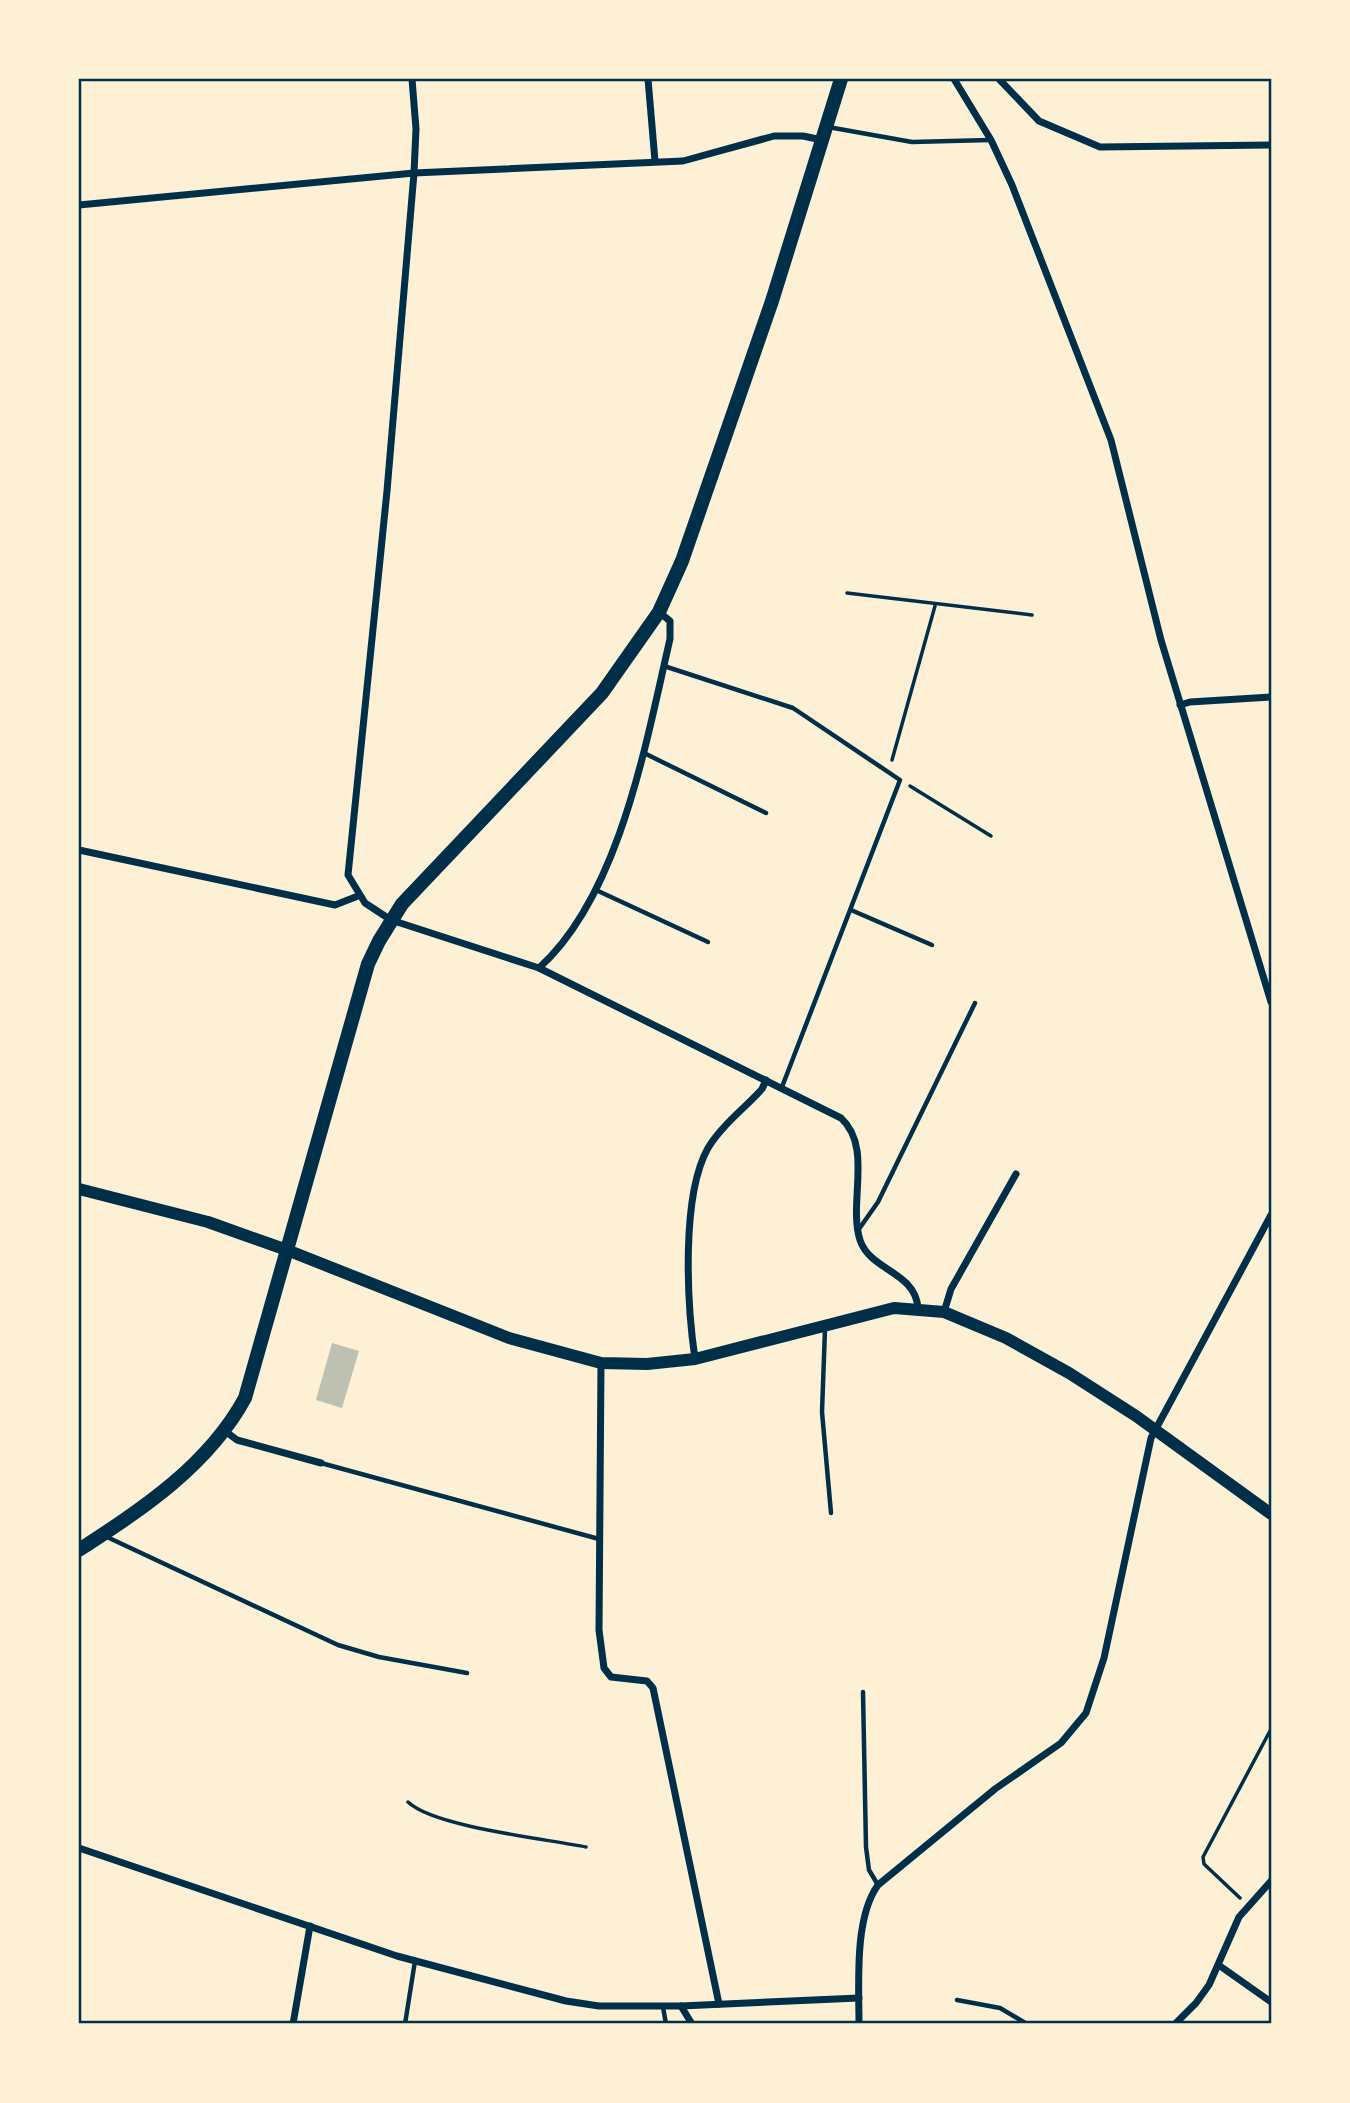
<svg xmlns="http://www.w3.org/2000/svg" width="1350" height="2103" font-family="Barlow,sans-serif">
<rect width="100%" height="100%" fill="#fdf0d5"/>
<polygon fill="#bec0b2" points="332,1343 359,1351 342,1408 316,1400"/>
<g fill="none" stroke-linecap="round" stroke-linejoin="round">
<g stroke="#003049" stroke-width="3.5">
<polyline points="847,593 1032,615"/>
<polyline points="892,760 935,606"/>
<polyline points="910,786 991,836"/>
<path d="M408 1802C434 1827 547 1839 586 1847"/>
<polyline points="1240,1898 1204,1864 1203,1857 1271,1729"/>
</g>
<g stroke="#003049" stroke-width="4.5">
<polyline points="828,127 912,142 990,140"/>
<polyline points="664,666 793,708 900,780 782,1087"/>
<polyline points="644,753 766,813"/>
<polyline points="596,890 708,942"/>
<polyline points="851,910 932,945"/>
<polyline points="859,1229 878,1202 975,1003"/>
<polyline points="825,1329 822,1412 831,1513"/>
<polyline points="321,1463 599,1539"/>
<polyline points="107,1537 338,1645 379,1657 467,1673"/>
<polyline points="863,1692 866,1847 869,1870 878,1885"/>
<polyline points="957,2000 1000,2008 1027,2024"/>
<polyline points="663,2007 666,2024"/>
<polyline points="405,2024 415,1961"/>
</g>
<g stroke="#003049" stroke-width="7">
<path d="M412 79 416 129 414 173 387 491 348 875 365 903 391 920 539 968 841 1118C873 1147 848 1203 860 1240 870 1271 915 1271 918 1308"/>
<polyline points="648,79 655,161"/>
<polyline points="954,79 991,140 1012,185 1111,440 1161,640 1271,1002"/>
<polyline points="999,79 1039,121 1100,147 1271,145"/>
<polyline points="79,205 414,173 683,161 774,136 803,136 822,140"/>
<polyline points="1180,705 1190,702 1271,697"/>
<polyline points="79,850 335,905 358,896"/>
<path d="M539 968C620 895 646 742 670 639V621L659 612"/>
<polyline points="944,1312 951,1289 1016,1174"/>
<path d="M695 1359C687 1304 681 1196 708 1148 721 1126 745 1108 762 1089L766 1080"/>
<polyline points="601,1363 599,1630 604,1668 611,1677 647,1681 653,1688 719,2004"/>
<polyline points="225,1431 237,1440 321,1463"/>
<polyline points="79,1848 397,1956 566,2001 599,2006 681,2006 859,1998"/>
<polyline points="1220,1966 1271,2002"/>
<polyline points="681,2006 692,2024"/>
<polyline points="293,2024 310,1926"/>
<path d="M859 2024C859 1984 854 1918 878 1885L995 1789 1061 1743 1086 1713 1104 1658 1151 1438 1271 1215"/>
<polyline points="1175,2024 1196,2003 1209,1985 1239,1917 1271,1881"/>
</g>
<polyline stroke="#003049" stroke-width="12" points="79,1189 208,1222 287,1250 509,1338 601,1363 647,1364 695,1359 894,1308 944,1312 1006,1338 1069,1373 1136,1416 1271,1514"/>
<path stroke="#003049" stroke-width="14" d="M79 1550C142 1509 208 1466 245 1398L368 964 379 941 402 904 602 693 659 612 682 561 772 301 841 79"/>
</g>
<rect width="1350" height="2103" fill="none" stroke="#fdf0d5" stroke-width="161"/>
<rect x="80" y="80" width="1190" height="1942" fill="none" stroke="#003049" stroke-width="2.5"/>
</svg>
